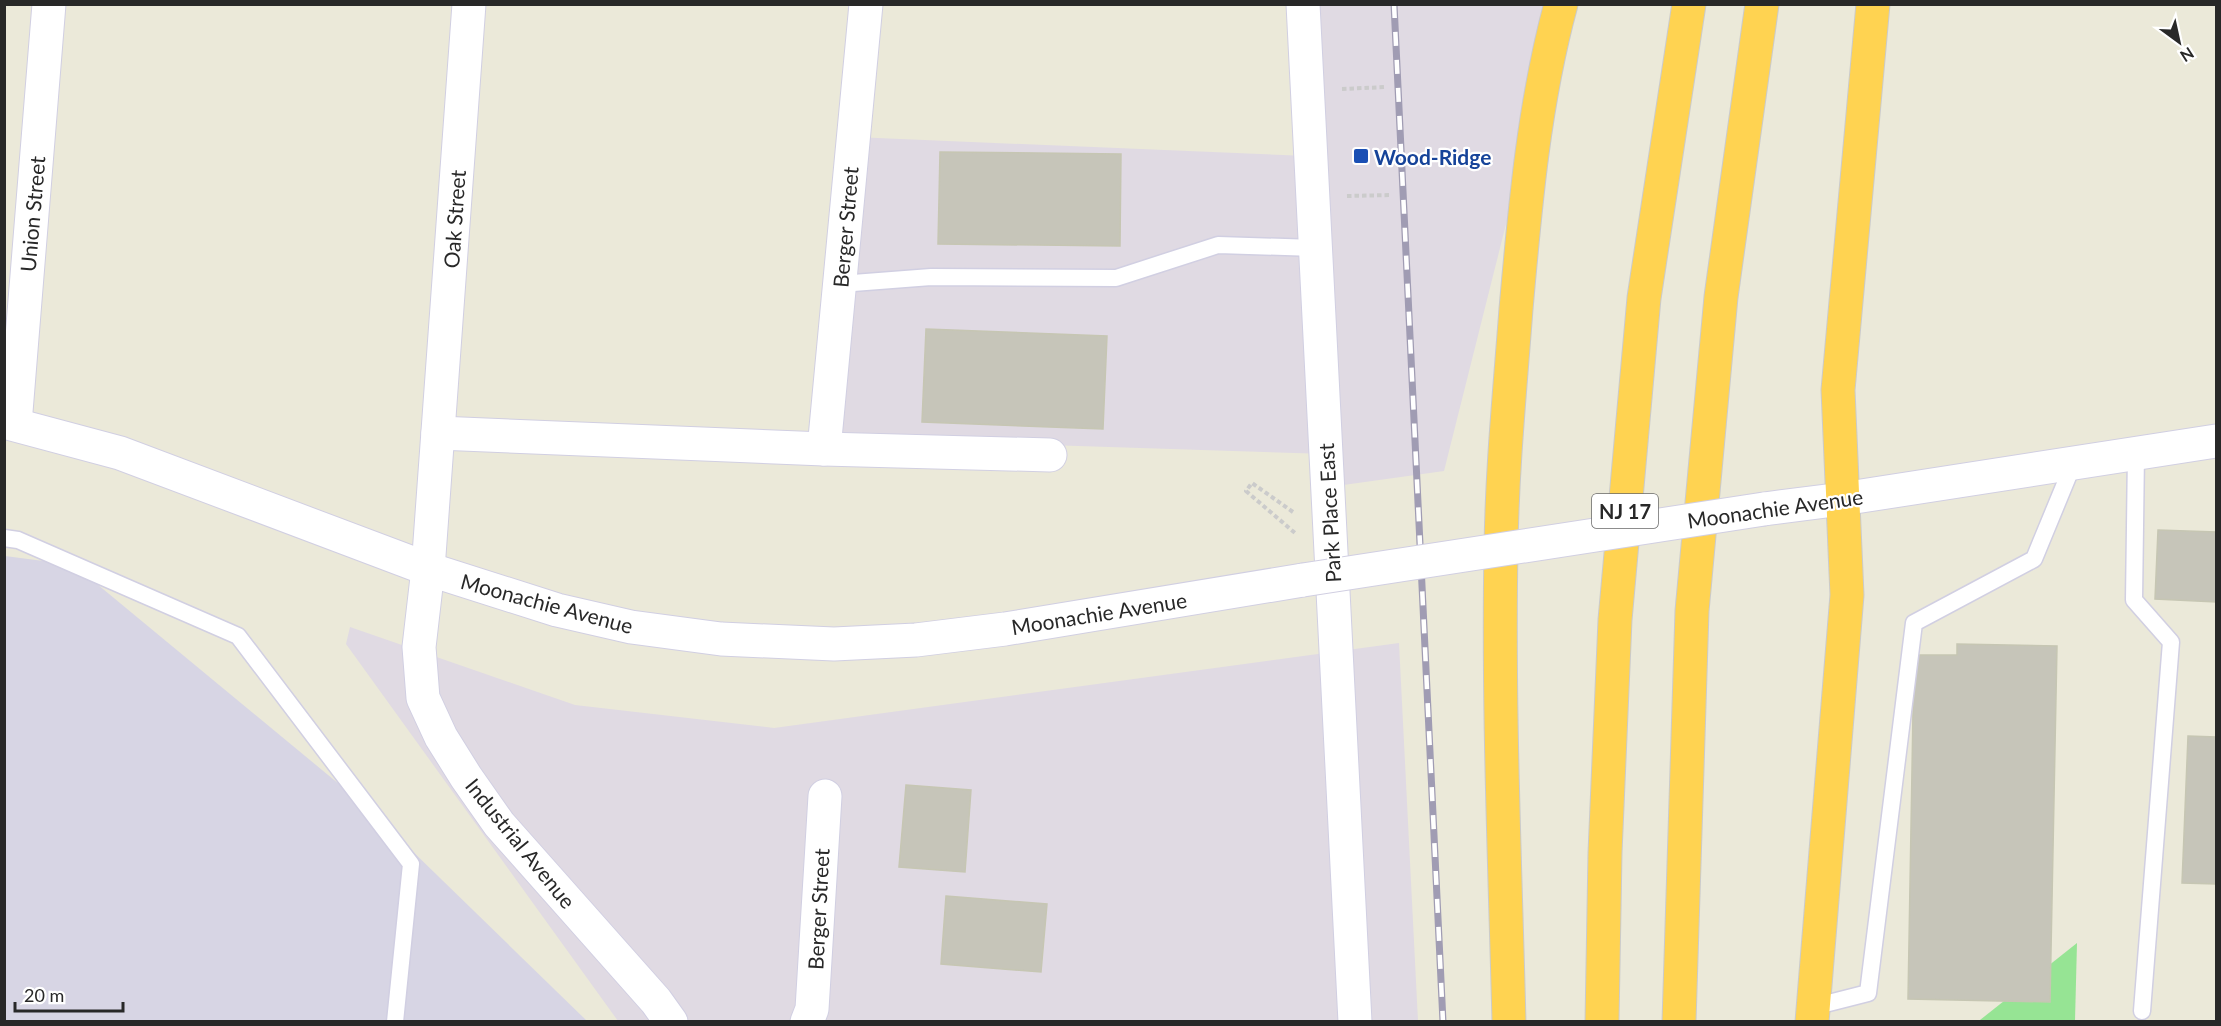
<svg xmlns="http://www.w3.org/2000/svg" width="2221" height="1026" font-family="Lato,sans-serif">
<rect width="100%" height="100%" fill="#ebe9d9"/>
<g fill="#e0dae3">
<polygon points="1301,5 1561,5 1444,471 1329,487 1327,454 831,438 854,137 1307,156"/>
<polygon points="350,627 575,705 774,728 1399,643 1418,1021 618,1021 346,644"/>
</g>
<polygon fill="#d7d5e4" points="5,556 74,565 368,808 587,1021 5,1022"/>
<polygon fill="#96e494" points="2077,943 2075,1021 1980,1022 1980,1020"/>
<g fill="#c6c5b9" stroke="#c6c6b3" stroke-width="1.5">
<polygon points="940,152 1121,154 1120,246 938,244"/>
<polygon points="926,329 1107,336 1103,429 922,422"/>
<polygon points="2158,530 2216,532 2216,602 2155,599"/>
<polygon points="1957,644 2057,646 2050,1002 1908,999 1914,655 1957,655"/>
<polygon points="2188,736 2216,737 2216,884 2182,883"/>
<polygon points="906,785 971,790 965,872 899,867"/>
<polygon points="946,896 1047,904 1041,972 941,964"/>
</g>
<g fill="none" stroke-linecap="round" stroke-linejoin="round">
<defs>
<g id="lane">
<polyline points="840,284 931,277 1116,278 1218,245 1315,248"/>
<polyline points="2136,453 2134,600 2171,642 2142,1011"/>
<polyline points="4,538 18,540 238,636 411,864 395,1022"/>
<polyline points="1813,1007 1868,993 1914,623 2034,559 2074,462"/>
</g>
<g id="street">
<polyline points="1303,4 1355,1022"/>
<polyline points="15,424 49,4"/>
<polyline points="438,433 824,449 1050,455"/>
<polyline points="824,449 866,4"/>
<polyline points="428,569 469,4"/>
<polyline points="807,1022 812,1009 825,796"/>
</g>
<g id="secondary">
<polyline points="4,422 120,453 428,569 557,610 631,627 721,639 834,644 916,640 1005,629 1303,580"/>
<polyline points="1764,509 1842,499 2216,441"/>
<polyline points="428,569 419,647 423,698 441,737 466,777 499,824 656,1001 671,1022"/>
</g>
<g id="highway">
<path d="M1509 1022C1505 864 1498 707 1501 549 1502 469 1510 389 1516 309 1525 207 1534 103 1561 4"/>
<polyline points="1602,1022 1605,853 1615,620 1644,298 1689,4"/>
<polyline points="1679,1022 1692,611 1721,297 1762,4"/>
<polyline points="1812,1022 1847,595 1838,390 1873,4"/>
</g>
</defs>
<use href="#lane" stroke="#d1cfe2" stroke-width="19"/>
<use href="#street" stroke="#d1cfe2" stroke-width="35"/>
<use href="#secondary" stroke="#d1cfe2" stroke-width="35"/>
<use href="#highway" stroke="#cbcbcb" stroke-width="35"/>
<g stroke="#cbcbcb" stroke-width="4" stroke-dasharray="4.5 3" stroke-linecap="butt">
<polyline points="1342,89 1386,87"/>
<polyline points="1347,196 1392,195"/>
<polyline points="1293,512 1252,483 1246,491 1295,533"/>
</g>
<use href="#lane" stroke="#fff" stroke-width="16"/>
<use href="#street" stroke="#fff" stroke-width="33"/>
<use href="#secondary" stroke="#fff" stroke-width="33"/>
<use href="#highway" stroke="#ffd351" stroke-width="33"/>
<defs>
<polyline id="rail" points="1394,4 1443,1022"/>
</defs>
<use href="#rail" stroke="#a09cb3" stroke-width="7"/>
<use href="#rail" stroke="#fff" stroke-width="4.5" stroke-dasharray="14" stroke-linecap="butt"/>
<defs>
<polyline id="secondary-bridge" points="1303,580 1764,509"/>
</defs>
<use href="#secondary-bridge" stroke="#d1cfe2" stroke-width="35" stroke-linecap="butt"/>
<use href="#secondary-bridge" stroke="#fff" stroke-width="33"/>
</g>
<rect fill="#1a4fb4" stroke="#fff" stroke-width="2" x="1353" y="148" width="16" height="16" rx="3"/>
<g text-anchor="middle" dominant-baseline="central" stroke-width="4.5" stroke-linejoin="round" paint-order="stroke">
<rect fill="#fff" stroke="#686868" stroke-width="1.5" x="1592" y="494" width="66" height="34" rx="4.5"/>
<g font-size="20" font-weight="bold" fill="#282828">
<text x="1625" y="511">NJ 17</text>
</g>
<g font-size="21" font-weight="bold" fill="#164399" stroke="#fff" text-anchor="start">
<text x="1374" y="156">Wood-Ridge</text>
</g>
<g font-size="21" fill="#282828" stroke="#fff">
<text transform="translate(32 214) rotate(-85)">Union Street</text>
<text transform="translate(454 219) rotate(-86)">Oak Street</text>
<text transform="translate(845 227) rotate(-85)">Berger Street</text>
<text transform="translate(1775 508) rotate(-8)">Moonachie Avenue</text>
<text transform="translate(1329 513) rotate(-93)">Park Place East</text>
<text transform="translate(547 603) rotate(15)">Moonachie Avenue</text>
<text transform="translate(1099 613) rotate(-9)">Moonachie Avenue</text>
<text transform="translate(521 843) rotate(51)">Industrial Avenue</text>
<text transform="translate(818 909) rotate(-87)">Berger Street</text>
</g>
</g>
<rect width="2221" height="1026" fill="none" stroke="#282828" stroke-width="12"/>
<g transform="translate(2179 42) rotate(147)" stroke="#ffffff" stroke-width="4.5" paint-order="stroke">
<path d="M0-4.5L10 22L0 15L-10 22Z" fill="#282828"/>
<text y="-9" font-size="16" font-weight="bold" text-anchor="middle" fill="#282828">N</text>
</g>
<path d="M15 1002v9h108v-9" fill="none" stroke="#282828" stroke-width="3"/>
<text x="24" y="1002" font-size="18" fill="#282828" stroke="#ffffff" stroke-width="4.5" paint-order="stroke">20 m</text>
</svg>
